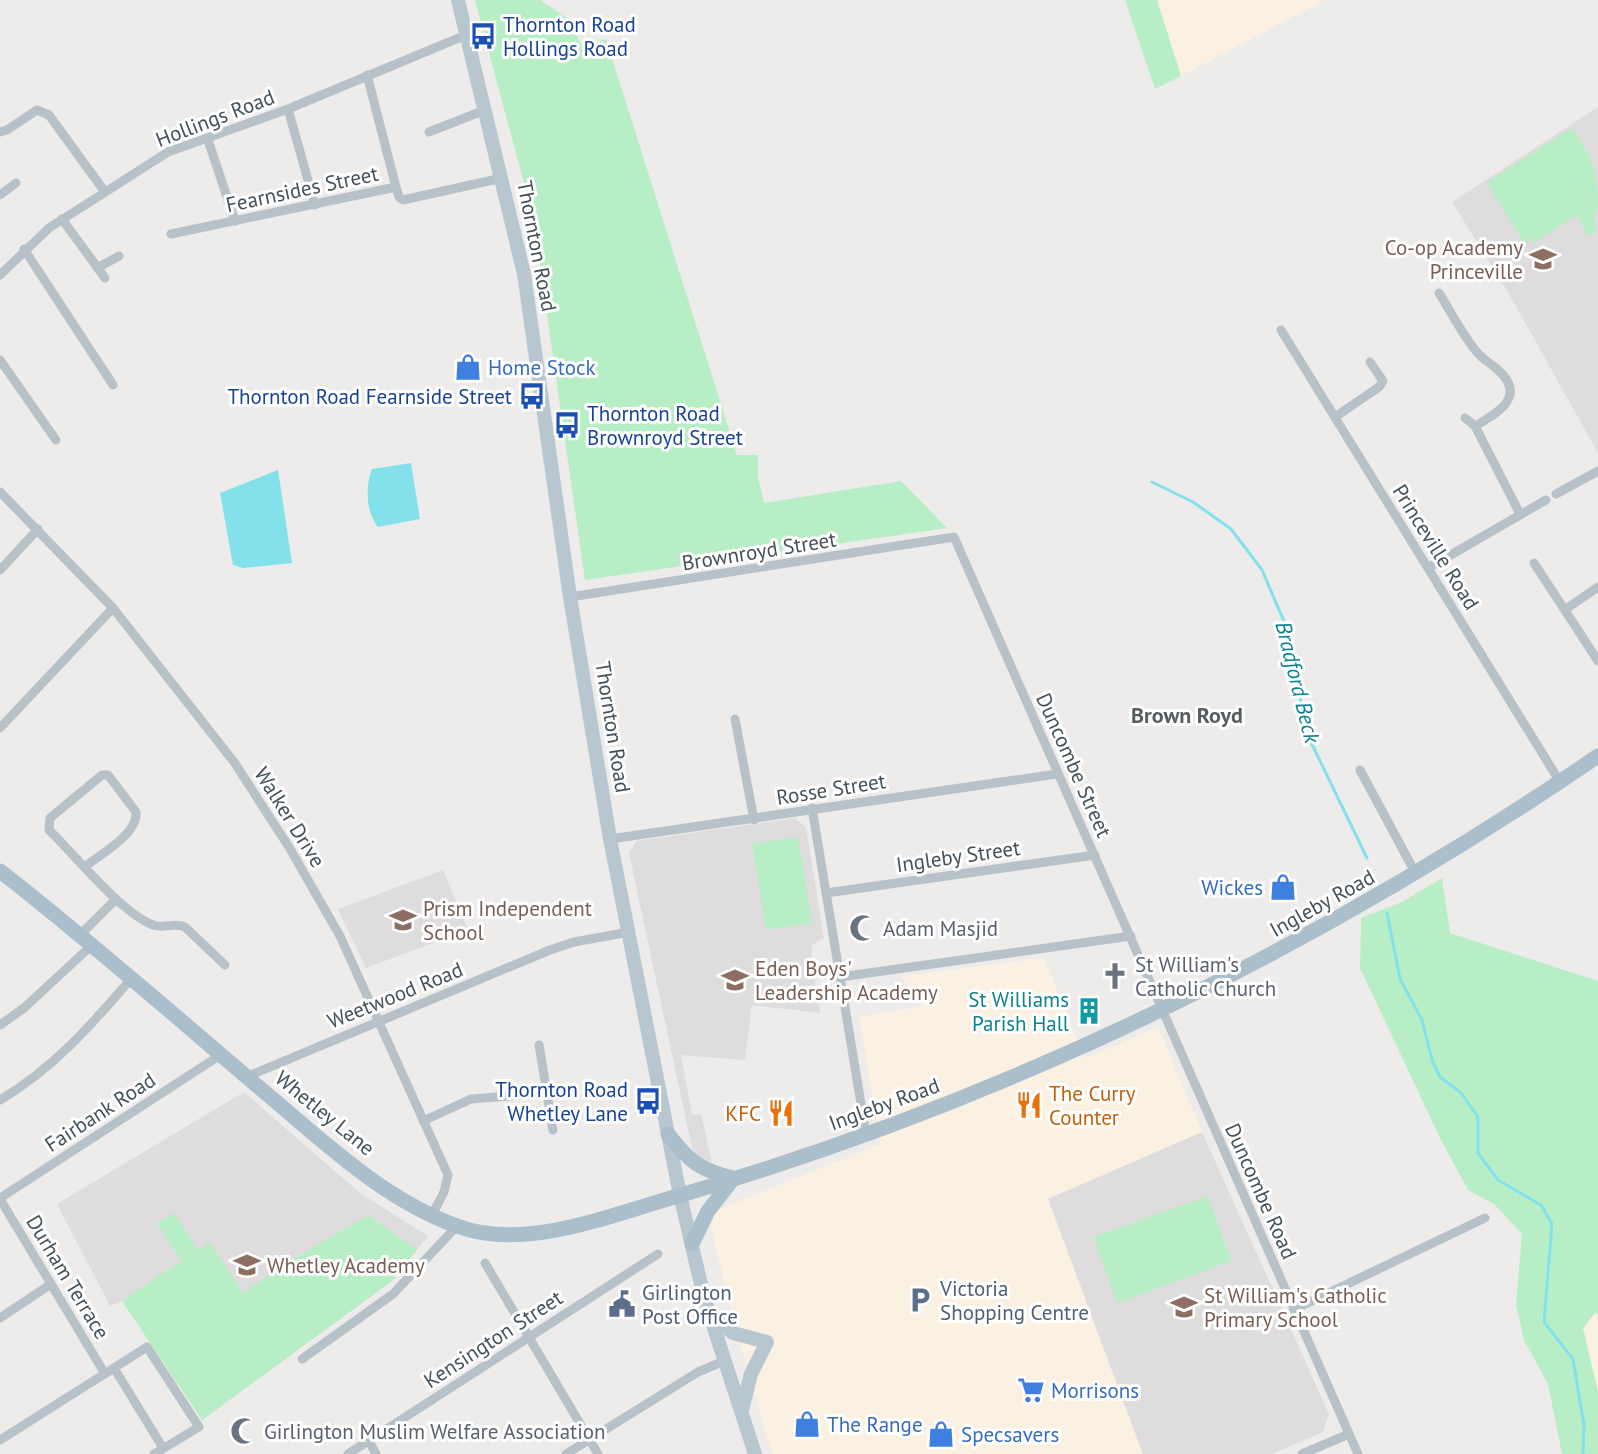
<svg xmlns="http://www.w3.org/2000/svg" width="1598" height="1454" font-family="'PT Sans',sans-serif">
<rect width="100%" height="100%" fill="#eeebeb"/>
<g fill="#fbf1e2">
<polygon points="1157,0 1325,0 1181,76"/>
<polygon points="1044,958 1085,1058 1158,1027 1202,1132 1048,1199 1143,1454 772,1454 736,1331 708,1214 880,1144 859,1017 923,1006 901,976"/>
<polygon points="1595,1313 1598,1314 1598,1392 1583,1328"/>
</g>
<g fill="#dfdcdd">
<polygon points="1598,107 1598,453 1509,294 1452,202"/>
<polygon points="795,818 806,827 824,938 812,945 811,955 820,1013 752,1005 745,1060 681,1055 692,1115 701,1114 712,1162 704,1161 697,1157 692,1148 629,853 637,841"/>
<polygon points="443,870 468,930 366,968 338,909"/>
<polygon points="244,1092 360,1193 428,1236 392,1281 202,1420 123,1301 110,1306 57,1204"/>
<polygon points="1202,1132 1329,1414 1323,1432 1272,1454 1143,1454 1048,1199"/>
</g>
<g fill="#b7eec6">
<polygon points="475,0 540,0 570,20 582,47 606,39 737,455 758,455 758,477 764,503 901,481 947,528 585,580 533,217"/>
<polygon points="1125,0 1157,0 1181,76 1155,89"/>
<path d="M1572 128C1591 156 1598 167 1598 204 1596 215 1592 219 1596 231L1588 236 1576 215 1534 243 1531 239 1525 244 1486 182Z"/>
<polygon points="798,837 812,923 766,930 752,844"/>
<polygon points="1442,878 1450,933 1598,981 1598,1314 1595,1313 1583,1328 1598,1392 1598,1454 1562,1454 1548,1384 1524,1340 1516,1304 1522,1234 1494,1204 1468,1190 1440,1138 1360,968 1361,918 1402,902"/>
<polygon points="1208,1196 1231,1261 1117,1303 1093,1237"/>
<polygon points="174,1213 198,1250 210,1242 243,1293 282,1266 368,1215 417,1250 392,1281 202,1420 122,1301 181,1261 157,1223"/>
</g>
<g fill="#83e1ec">
<path d="M411 463 420 519 378 527C366 513 365 486 372 469Z"/>
<polygon points="278,470 292,563 243,568 233,565 220,493"/>
</g>
<g fill="none" stroke-linecap="round" stroke-linejoin="round">
<g stroke="#83e1ec" stroke-width="3">
<polyline points="1152,482 1193,502 1231,529 1262,570 1286,626 1307,734 1367,858"/>
<polyline points="1387,913 1400,979 1422,1020 1432,1060 1440,1077 1461,1093 1478,1117 1478,1153 1498,1180 1541,1205 1552,1224 1544,1322 1573,1359 1584,1425 1583,1454"/>
</g>
<g stroke="#b6c2c8" stroke-width="9">
<polyline points="367,75 396,187"/>
<polyline points="288,109 315,205"/>
<polyline points="0,132 7,130 37,110 49,115 105,192"/>
<polyline points="429,132 485,110"/>
<polyline points="208,140 235,221"/>
<polyline points="0,195 16,183"/>
<polyline points="62,219 105,278"/>
<polyline points="171,234 396,187 399,197 403,200 502,178"/>
<polyline points="24,249 113,385"/>
<polyline points="97,268 119,256"/>
<polyline points="0,275 49,228 168,152 288,109 466,35"/>
<path d="M1439 293C1451 312 1462 334 1476 351 1482 359 1490 363 1497 369 1528 396 1498 413 1475 426"/>
<polyline points="1281,330 1560,782"/>
<polyline points="0,360 56,440"/>
<polyline points="1335,417 1379,387 1383,381 1370,362"/>
<polyline points="1465,418 1475,426 1520,514"/>
<polyline points="0,492 113,608 234,762 289,847 340,936 448,1175 444,1192 432,1215"/>
<polyline points="1556,494 1598,471"/>
<polyline points="1534,563 1598,661"/>
<polyline points="1428,568 1546,500"/>
<polyline points="0,570 38,529"/>
<polyline points="570,597 954,537 1358,1454"/>
<polyline points="1566,609 1598,587"/>
<polyline points="735,719 754,820"/>
<polyline points="0,728 113,608"/>
<polyline points="1360,770 1416,874"/>
<polyline points="812,808 866,1134"/>
<polyline points="610,839 1057,774"/>
<path d="M86 866C102 853 138 834 136 812L108 775H102L50 818 49 830C76 856 120 912 153 925 163 929 174 922 185 927L225 965"/>
<polyline points="826,893 1095,855"/>
<polyline points="80,935 116,899"/>
<polyline points="840,977 1131,936"/>
<polyline points="0,1025 24,1008 92,945"/>
<polyline points="539,1045 553,1130"/>
<polyline points="246,1077 550,950 574,942 629,932"/>
<path d="M0 1100C53 1069 92 1024 131 979"/>
<polyline points="423,1121 471,1099 547,1093"/>
<polyline points="0,1198 219,1056"/>
<polyline points="0,1199 105,1374"/>
<polyline points="485,1263 598,1454"/>
<polyline points="1293,1310 1485,1218"/>
<polyline points="0,1318 51,1284"/>
<polyline points="302,1359 393,1294 457,1226"/>
<polyline points="114,1368 163,1448"/>
<polyline points="0,1440 147,1347 199,1427 154,1454"/>
<polyline points="369,1441 376,1454"/>
<polyline points="348,1454 658,1254"/>
<polyline points="566,1454 698,1372 724,1361"/>
<polyline points="1302,1454 1349,1434"/>
</g>
<g stroke="#b8c6d0" stroke-width="14">
<polyline points="458,0 524,274 570,597 610,839 680,1195 704,1297 755,1454"/>
<polyline points="709,1314 733,1333 767,1342 751,1374 742,1410"/>
</g>
<g stroke="#aabecb" stroke-width="15">
<path d="M0 871C90 941 175 1016 261 1089 321 1139 382 1199 457 1226 523 1251 605 1217 671 1198 1002 1102 1314 950 1598 756"/>
<path d="M668 1134C689 1161 699 1170 733 1178"/>
<polyline points="692,1244 708,1211 733,1179"/>
</g>
</g>
<defs>
<symbol id="bus-bare" viewBox="-9 -9 18 18"><path d="M-5-6H5V4H4V6H2V4H-2V6H-4V4H-5ZM-3.5-4V0h7V-4ZM-3.5 1.2v1.5H-2V1.2ZM2 1.2v1.5H3.5V1.2Z" fill="#1a4fb4" stroke="#fff" stroke-width="2.5" paint-order="stroke"/></symbol>
<symbol id="school-bare" viewBox="-9 -9 18 18"><path d="M0-5L7-2L0 1L-7-2ZM-4 1L0 2.5L4 1V4Q0 6-4 4Z" fill="#8d6e63" stroke="#fff" stroke-width="2.5" paint-order="stroke"/></symbol>
<symbol id="shop-bare" viewBox="-9 -9 18 18"><path d="M-5-2.5h2.3a2.7 3.5 0 0 1 5.4 0H5L5.5 6h-11ZM-1.5-2.5h3a1.5 2.3 0 0 0-3 0Z" fill="#3f7fe0" stroke="#fff" stroke-width="2.5" paint-order="stroke"/></symbol>
<symbol id="mosque-bare" viewBox="-9 -9 18 18"><path d="M3.5-4.9A6 6 0 1 0 3.5 4.9A5 5 0 1 1 3.5-4.9Z" fill="#6b7280" stroke="#fff" stroke-width="2.5" paint-order="stroke"/></symbol>
<symbol id="church-bare" viewBox="-9 -9 18 18"><path d="M-1.2-6h2.4v3.5h3.3v2.4h-3.3V6h-2.4V-.1h-3.3v-2.4h3.3Z" fill="#6b7280" stroke="#fff" stroke-width="2.5" paint-order="stroke"/></symbol>
<symbol id="building-bare" viewBox="-9 -9 18 18"><path d="M-4-6H4V6H1V3H-1V6H-4ZM-2.5-4.3h1.7v1.8h-1.7ZM.8-4.3h1.7v1.8H.8ZM-2.5-1h1.7V.8h-1.7ZM.8-1h1.7V.8H.8Z" fill="#0f9aa8" stroke="#fff" stroke-width="2.5" paint-order="stroke"/></symbol>
<symbol id="restaurant-bare" viewBox="-9 -9 18 18"><path d="M-5-6h1v4h1v-4h1v4h1v-4h1v5L-1.5 .5V6h-2V.5L-5-1ZM5-6V6H3V1.5H1.5Q1.5-4 5-6Z" fill="#e8710a" stroke="#fff" stroke-width="2.5" paint-order="stroke"/></symbol>
<symbol id="parking-bare" viewBox="-9 -9 18 18"><path d="M-3.5-5.5H1a3.5 3.5 0 0 1 0 7H-1V5.5H-3.5ZM-1-3.4V-.6H.8a1.4 1.4 0 0 0 0-2.8Z" fill="#5c6f8a" stroke="#fff" stroke-width="2.5" paint-order="stroke"/></symbol>
<symbol id="civic-bare" viewBox="-9 -9 18 18"><path d="M-.6-6.5H3V-4.5H.6V-3L4-1V1h2V6H-6V1h2V-1L-.6-3ZM-1.2 2.5V6h2.4V2.5Z" fill="#5c6f8a" stroke="#fff" stroke-width="2.5" paint-order="stroke"/></symbol>
<symbol id="supermarket-bare" viewBox="-9 -9 18 18"><path d="M-6-5.5h2.5l.6 2H6L4.5 2H-2.5L-4.4-4H-6ZM-1.5 3.2a1.3 1.3 0 1 0 .1 0ZM3 3.2a1.3 1.3 0 1 0 .1 0Z" fill="#3f7fe0" stroke="#fff" stroke-width="2.5" paint-order="stroke"/></symbol>
</defs>
<g fill-rule="evenodd">
<use href="#bus-bare" x="464" y="17" width="38" height="38"/>
<use href="#school-bare" x="1524" y="240" width="38" height="38"/>
<use href="#shop-bare" x="449" y="348" width="38" height="38"/>
<use href="#bus-bare" x="513" y="377" width="38" height="38"/>
<use href="#bus-bare" x="548" y="406" width="38" height="38"/>
<use href="#shop-bare" x="1264" y="868" width="38" height="38"/>
<use href="#school-bare" x="384" y="901" width="38" height="38"/>
<use href="#mosque-bare" x="844" y="909" width="38" height="38"/>
<use href="#church-bare" x="1096" y="957" width="38" height="38"/>
<use href="#school-bare" x="716" y="961" width="38" height="38"/>
<use href="#building-bare" x="1070" y="992" width="38" height="38"/>
<use href="#bus-bare" x="629" y="1082" width="38" height="38"/>
<use href="#restaurant-bare" x="1010" y="1086" width="38" height="38"/>
<use href="#restaurant-bare" x="762" y="1094" width="38" height="38"/>
<use href="#school-bare" x="228" y="1246" width="38" height="38"/>
<use href="#parking-bare" x="901" y="1281" width="38" height="38"/>
<use href="#civic-bare" x="603" y="1285" width="38" height="38"/>
<use href="#school-bare" x="1165" y="1288" width="38" height="38"/>
<use href="#supermarket-bare" x="1012" y="1371" width="38" height="38"/>
<use href="#shop-bare" x="788" y="1405" width="38" height="38"/>
<use href="#mosque-bare" x="225" y="1412" width="38" height="38"/>
<use href="#shop-bare" x="922" y="1415" width="38" height="38"/>
</g>
<g text-anchor="middle" dominant-baseline="central" stroke-width="6" stroke-linejoin="round" paint-order="stroke">
<g font-size="21" fill="#164399" stroke="#fff" text-anchor="start">
<text x="503" y="24">Thornton Road<tspan x="503" dy="24">Hollings Road</tspan></text>
<text x="512" y="396" text-anchor="end">Thornton Road Fearnside Street</text>
<text x="587" y="413">Thornton Road<tspan x="587" dy="24">Brownroyd Street</tspan></text>
<text x="628" y="1089" text-anchor="end">Thornton Road<tspan x="628" dy="24">Whetley Lane</tspan></text>
</g>
<g font-size="21" fill="#445158" stroke="#fff">
<text transform="translate(215 118) rotate(-21)">Hollings Road</text>
<text transform="translate(302 189) rotate(-12)">Fearnsides Street</text>
<text transform="translate(537 246) rotate(79)">Thornton Road</text>
<text transform="translate(1436 547) rotate(58)">Princeville Road</text>
<text transform="translate(759 551) rotate(-9)">Brownroyd Street</text>
<text transform="translate(613 727) rotate(81)">Thornton Road</text>
<text transform="translate(1074 765) rotate(66)">Duncombe Street</text>
<text transform="translate(831 789) rotate(-9)">Rosse Street</text>
<text transform="translate(290 817) rotate(58)">Walker Drive</text>
<text transform="translate(958 856) rotate(-8)">Ingleby Street</text>
<text transform="translate(1322 903) rotate(-29)">Ingleby Road</text>
<text transform="translate(395 995) rotate(-22)">Weetwood Road</text>
<text transform="translate(884 1104) rotate(-20)">Ingleby Road</text>
<text transform="translate(100 1112) rotate(-33)">Fairbank Road</text>
<text transform="translate(325 1113) rotate(39)">Whetley Lane</text>
<text transform="translate(1261 1191) rotate(66)">Duncombe Road</text>
<text transform="translate(68 1277) rotate(59)">Durham Terrace</text>
<text transform="translate(493 1339) rotate(-33)">Kensington Street</text>
</g>
<g font-size="21" fill="#785e54" stroke="#fff" text-anchor="start">
<text x="1523" y="247" text-anchor="end">Co-op Academy<tspan x="1523" dy="24">Princeville</tspan></text>
<text x="423" y="908">Prism Independent<tspan x="423" dy="24">School</tspan></text>
<text x="755" y="968">Eden Boys'<tspan x="755" dy="24">Leadership Academy</tspan></text>
<text x="267" y="1265">Whetley Academy</text>
<text x="1204" y="1295">St William's Catholic<tspan x="1204" dy="24">Primary School</tspan></text>
</g>
<g font-size="21" fill="#366cbe" stroke="#fff" text-anchor="start">
<text x="488" y="367">Home Stock</text>
<text x="1263" y="887" text-anchor="end">Wickes</text>
<text x="1051" y="1390">Morrisons</text>
<text x="827" y="1424">The Range</text>
<text x="961" y="1434">Specsavers</text>
</g>
<g font-size="21" fill="#5b616d" stroke="#fff" text-anchor="start">
<text x="883" y="928">Adam Masjid</text>
<text x="1135" y="964">St William's<tspan x="1135" dy="24">Catholic Church</tspan></text>
<text x="264" y="1431">Girlington Muslim Welfare Association</text>
</g>
<g font-size="21" fill="#0d838f" stroke="#fff" text-anchor="end">
<text x="1069" y="999">St Williams<tspan x="1069" dy="24">Parish Hall</tspan></text>
</g>
<g font-size="21" fill="#c56008" stroke="#fff" text-anchor="start">
<text x="1049" y="1093">The Curry<tspan x="1049" dy="24">Counter</tspan></text>
<text x="761" y="1113" text-anchor="end">KFC</text>
</g>
<g font-size="21" fill="#4e5e75" stroke="#fff" text-anchor="start">
<text x="940" y="1288">Victoria<tspan x="940" dy="24">Shopping Centre</tspan></text>
<text x="642" y="1292">Girlington<tspan x="642" dy="24">Post Office</tspan></text>
</g>
<g font-size="22" font-style="italic" fill="#0c818f" stroke="#fff">
<text transform="translate(1298 682) rotate(76)">Bradford Beck</text>
</g>
<g font-size="22" font-weight="bold" fill="#585d60" stroke="#fff">
<text x="1187" y="715">Brown Royd</text>
</g>
</g>
</svg>
